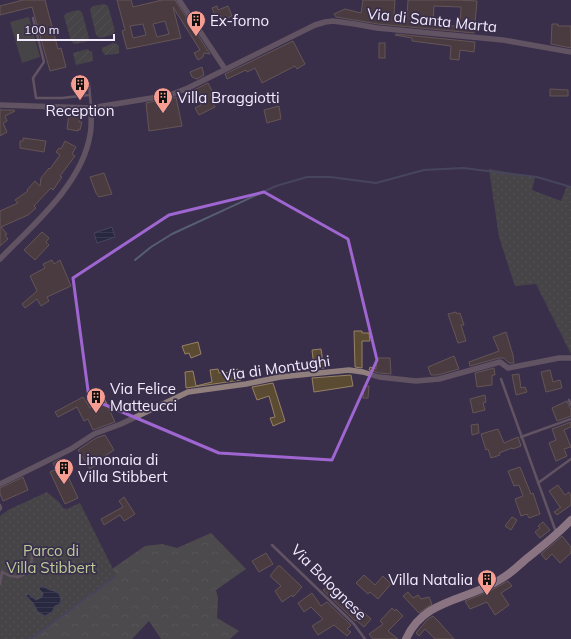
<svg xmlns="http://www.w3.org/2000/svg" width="571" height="639" font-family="Mulish,sans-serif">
<defs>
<pattern id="forest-crowns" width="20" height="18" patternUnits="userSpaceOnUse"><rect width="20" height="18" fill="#636b50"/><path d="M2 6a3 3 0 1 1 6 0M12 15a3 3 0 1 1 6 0" fill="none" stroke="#7a806a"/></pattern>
<pattern id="park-dots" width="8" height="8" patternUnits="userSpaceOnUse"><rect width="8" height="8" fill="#565e44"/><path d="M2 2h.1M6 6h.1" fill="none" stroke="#6f7560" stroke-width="1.8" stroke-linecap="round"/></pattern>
<pattern id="garden-furrows" width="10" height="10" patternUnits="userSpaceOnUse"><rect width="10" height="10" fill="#565e44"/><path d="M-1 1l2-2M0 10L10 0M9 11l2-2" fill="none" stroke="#6f7560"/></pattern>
<pattern id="water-rules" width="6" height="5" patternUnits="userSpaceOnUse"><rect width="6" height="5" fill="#122336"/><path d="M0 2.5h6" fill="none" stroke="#354354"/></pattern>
</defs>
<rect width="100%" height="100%" fill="#3a2f4b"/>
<polygon fill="#565e44" points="29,17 40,57 22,63 10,22"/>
<polygon fill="url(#forest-crowns)" points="211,533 246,569 216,590 218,598 217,618 239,631 230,639 161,639 149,621 132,639 29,639 115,575 112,569 145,546 162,544 177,548"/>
<g fill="url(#park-dots)">
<polygon points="489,169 535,177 532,190 561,201 567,186 571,188 571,354 536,284 515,286 499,237"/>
<polygon points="47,492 60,503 63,508 67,509 80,503 116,575 29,639 0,639 0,516 8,510"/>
</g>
<g fill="url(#garden-furrows)">
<polygon points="104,4 108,6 115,31 112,35 100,38 96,35 90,10 93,6"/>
<polygon points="78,10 82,12 89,38 86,42 74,44 71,41 64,16 67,13"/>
<polygon points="113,43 117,44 119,46 119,53 116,54 105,55 102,51 102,48"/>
<polygon points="88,49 89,51 92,51 93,61 76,65 73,53"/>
</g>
<g fill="url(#water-rules)" stroke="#565f72">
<polygon points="112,227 115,237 97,243 94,233"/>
<path d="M41 586C45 587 47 589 50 590 58 591 63 596 60 604L55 606 52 612 45 616 38 612 33 603 26 596 28 594 36 600 42 597 43 593 39 589Z"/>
</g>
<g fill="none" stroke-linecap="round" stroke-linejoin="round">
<g stroke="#565f72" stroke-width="2">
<polyline points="135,260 151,247 172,234 276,186 307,177 330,177 376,183 424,170 463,168 537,177 571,187"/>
<polyline points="31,639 116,576"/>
</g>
</g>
<g fill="#5c4b33" stroke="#968164" fill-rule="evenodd">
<polygon points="23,0 45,0 58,49 61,48 66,67 50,71 32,7 0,15 0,6"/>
<path d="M117 0H131L133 7 162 0H175L210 54 204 53 203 57 198 60 194 53 200 50 173 7 181 38 127 49 122 31 125 30ZM165 21 169 34 157 37 153 24ZM143 24 146 35 133 38 130 26Z"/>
<path d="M363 0H395L394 15 407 16 408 0H458L477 1 474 33 378 24 336 17 334 14 345 9 361 13ZM434 6 461 7 460 27 433 23Z"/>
<polygon points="217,6 218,10 228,6 232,16 222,20 221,16 216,18 212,8"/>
<polygon points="552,24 558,24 558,26 571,26 571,48 551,44"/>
<polygon points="396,34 475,42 474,52 460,50 459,60 450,59 451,46 412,41 412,38 395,35"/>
<polygon points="293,41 305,64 297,69 295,66 262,83 255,68 247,72 246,70 227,79 225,74"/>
<rect x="379" y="43" width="6" height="15"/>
<polygon points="202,67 204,75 197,79 192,77 190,72"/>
<polygon points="208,83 213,93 210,94 215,107 199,115 195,108 201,105 194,90"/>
<polygon points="550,89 568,90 568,96 550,96"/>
<polygon points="176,97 182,126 149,131 146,103"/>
<polygon points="279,106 281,119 267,123 264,110"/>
<polygon points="0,109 2,110 14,110 15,111 5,116 7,121 3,123 7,132 0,136"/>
<polygon points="112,109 113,113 99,115 98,111"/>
<polygon points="69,113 81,115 79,122 82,122 80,130 78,129 78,131 67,129"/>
<polygon points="23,138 46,141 44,152 20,148 20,141 23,141"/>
<polygon points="65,141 76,147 72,154 75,156 60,176 62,177 53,190 51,188 34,206 36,208 28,215 1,227 7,234 5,235 8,239 0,246 0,211 18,203 15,200 28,191 27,190 35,181 40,186 41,178 49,168 50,169 60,155 56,152 59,148 61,149"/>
<polygon points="104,173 112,194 99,197 96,193 90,177"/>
<polygon points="42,232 49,238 46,242 49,245 35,260 24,250"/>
<polygon points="52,260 54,264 60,260 71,286 47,297 49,301 41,306 37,299 25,308 22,304 37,291 30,276 45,268 43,264"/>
<polygon points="456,312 457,314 460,313 464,325 461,325 466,341 458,343 448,314"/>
<polygon points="354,331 362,331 362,333 369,333 370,341 362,341 362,368 355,367"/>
<polygon points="506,332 513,355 514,363 509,363 504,358 499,358 470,366 469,362 499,351 493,337"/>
<polygon points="198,342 201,354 191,358 189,353 185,354 182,346"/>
<polygon points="321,349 324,368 295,371 295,369 314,367 312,350"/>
<polygon points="454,356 459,369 438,375 431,375 428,367"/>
<polygon points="377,358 390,358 391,374 380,373 369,370 370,367 376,369"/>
<polygon points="494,368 495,375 492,375 492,385 477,387 475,373"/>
<polygon points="218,369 219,373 233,372 232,371 238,369 241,380 186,388 185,372 193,371 196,386 212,382 210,370"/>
<polygon points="550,370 553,382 560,380 562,388 546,392 541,372"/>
<polygon points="519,374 521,388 525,387 527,392 516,395 512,375"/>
<polygon points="351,375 353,386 314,392 312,378"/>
<polygon points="273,383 285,421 273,426 270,418 275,417 269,396 257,400 252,387"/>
<polygon points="364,386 369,386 368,398 363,398"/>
<polygon points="485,395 486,402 483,403 485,410 473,413 470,399"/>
<polygon points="83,397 90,408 100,404 99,403 105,400 115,422 93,430 88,419 84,421 77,407 58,417 55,412"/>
<polygon points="567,401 571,410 571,416 557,421 552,408"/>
<polygon points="571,422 571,427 564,430 571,447 564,449 567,456 556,461 549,443 556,440 552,429"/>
<polygon points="478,424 479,433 472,435 471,425"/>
<polygon points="498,429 504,443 518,437 521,446 513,449 512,448 499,453 500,455 491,458 488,449 486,450 481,434"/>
<polygon points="105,435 114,450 105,456 107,458 90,469 78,450 96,438"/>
<polygon points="60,459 78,498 65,504 50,472 56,469 53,463"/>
<polygon points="520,467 531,494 533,493 540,514 529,518 527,514 521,516 515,499 523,496 519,485 514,486 508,471"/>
<polygon points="23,477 28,490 3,501 0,494 0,488"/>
<polygon points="558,485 565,495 569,492 571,496 571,505 557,515 554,512 561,507 560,507 549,491"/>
<polygon points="124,497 135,514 124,521 120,515 104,525 101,519 123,507 119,501"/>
<polygon points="512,517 517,520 511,530 505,526"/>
<polygon points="543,522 550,530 540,538 535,532 540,528 538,526"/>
<polygon points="562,536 571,547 571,553 560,563 552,554 546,560 541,554"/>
<polygon points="266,553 273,564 259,572 252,561"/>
<polygon points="278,566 280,566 302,587 293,597 292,595 282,602 275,591 281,586 270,576"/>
<polygon points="364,575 375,585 383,576 391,584 378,599 370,592 368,594 356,583"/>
<polygon points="508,581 512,586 501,593 509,605 495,615 487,602 470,609 465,601 490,591"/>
<polygon points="334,585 371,619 364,627 356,620 355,621 323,590 328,586 331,589"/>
<polygon points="408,592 413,598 418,595 421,599 429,597 432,604 419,613 403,596"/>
<polygon points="312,593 321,606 327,602 351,625 347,629 351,632 347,636 334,625 318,635 312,626 323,619 311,607 304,612 298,603"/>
<polygon points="392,608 395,611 396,609 403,616 388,631 398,639 373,639 369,634 383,624 380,621"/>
<polygon points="433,616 439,622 454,639 435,639 425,629 419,636 416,633 427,620"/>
</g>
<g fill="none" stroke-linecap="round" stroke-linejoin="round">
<g stroke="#917f7e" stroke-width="2.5">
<polyline points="33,18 44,62 33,78 36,98 62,98 89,95"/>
<polyline points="89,84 91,107"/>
<polyline points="501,379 556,532"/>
<polyline points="569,400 571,405"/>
<polyline points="521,437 571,419"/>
<polyline points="538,483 571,459"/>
<polyline points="0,505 1,508 0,510"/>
<polyline points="272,545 354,624 365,639"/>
<path d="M0 584 2 572C7 575 15 578 21 576 30 572 34 559 31 551"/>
</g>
<g stroke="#917f7e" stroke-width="5.5">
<polyline points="179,0 225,69"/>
<polyline points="0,105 91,108 170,95 188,88 315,25 325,22 333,21 355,24 377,28 503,40 571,52"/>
<path d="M0 259C33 225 82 184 90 135 92 126 91 117 91 108"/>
<polyline points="0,484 71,449 94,434 121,424 188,392 246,384 280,377 349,370 363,372 379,377 416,381 439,379 500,362 508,368 559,358 571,358"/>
</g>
<path stroke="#edc8c6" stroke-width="8" d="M406 639C424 598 468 601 501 579 510 574 517 567 525 560 541 547 557 535 571 520"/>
</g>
<path d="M0 0H571V639H0ZM264 192 348 239 377 360 332 460 219 453 89 398 73 278 169 215Z" fill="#3a2f4b" fill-opacity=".55" fill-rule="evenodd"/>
<path fill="none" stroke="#9f66d2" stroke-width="3" stroke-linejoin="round" d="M264 192 348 239 377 360 332 460 219 453 89 398 73 278 169 215Z"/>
<defs>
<symbol id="building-pin" viewBox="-11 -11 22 30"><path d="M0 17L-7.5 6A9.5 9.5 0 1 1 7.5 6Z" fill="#f59d90" stroke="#3a2f4b"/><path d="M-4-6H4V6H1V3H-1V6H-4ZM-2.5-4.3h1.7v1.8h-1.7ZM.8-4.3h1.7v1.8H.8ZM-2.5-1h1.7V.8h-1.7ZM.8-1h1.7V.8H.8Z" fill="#111"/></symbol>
</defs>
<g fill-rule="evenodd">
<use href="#building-pin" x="185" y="9" width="22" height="30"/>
<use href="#building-pin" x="69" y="73" width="22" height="30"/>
<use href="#building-pin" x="152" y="86" width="22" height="30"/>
<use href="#building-pin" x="85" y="386" width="22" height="30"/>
<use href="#building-pin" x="53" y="457" width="22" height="30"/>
<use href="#building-pin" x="476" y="568" width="22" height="30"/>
</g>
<g text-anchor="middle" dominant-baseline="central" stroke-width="3.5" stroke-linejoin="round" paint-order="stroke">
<g font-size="15" fill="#f3ecfe" stroke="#3a2f4b" text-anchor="start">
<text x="210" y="20">Ex-forno</text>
<text x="177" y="97">Villa Braggiotti</text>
<text x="80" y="110" text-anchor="middle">Reception</text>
<text x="110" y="388">Via Felice<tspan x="110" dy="17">Matteucci</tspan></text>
<text x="78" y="459">Limonaia di<tspan x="78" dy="17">Villa Stibbert</tspan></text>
<text x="473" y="579" text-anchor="end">Villa Natalia</text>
</g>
<g font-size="15" fill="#f3ecfe" stroke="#3a2f4b">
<text transform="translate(432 20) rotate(6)">Via di Santa Marta</text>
<text transform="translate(276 368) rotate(-8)">Via di Montughi</text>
<text transform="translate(329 582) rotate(45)">Via Bolognese</text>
</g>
<g font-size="15" fill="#bccc97" stroke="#3a2f4b">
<text x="51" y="550">Parco di<tspan x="51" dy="17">Villa Stibbert</tspan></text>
</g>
</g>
<path d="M18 34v6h96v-6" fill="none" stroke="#f3ecfe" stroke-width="2"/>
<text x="24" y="34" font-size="12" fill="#f3ecfe" stroke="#3a2f4b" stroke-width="3" paint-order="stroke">100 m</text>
</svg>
